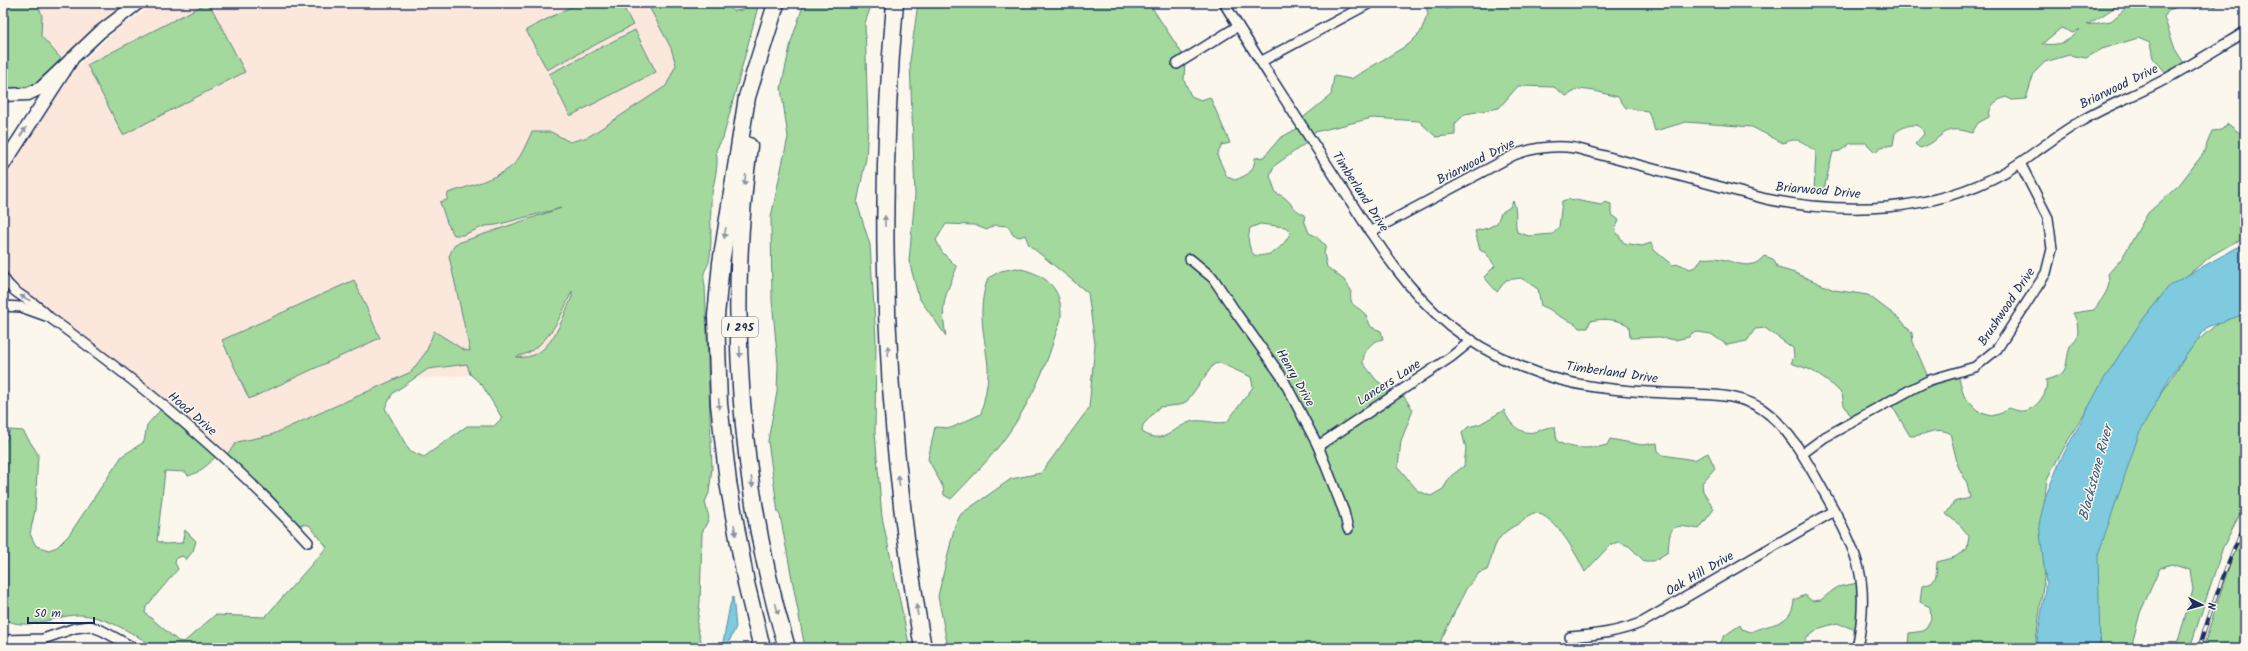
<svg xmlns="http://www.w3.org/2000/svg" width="2248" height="651" font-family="Kalam,sans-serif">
<rect width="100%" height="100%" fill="#fbf7ec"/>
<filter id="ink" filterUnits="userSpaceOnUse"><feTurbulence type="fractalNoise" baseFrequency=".025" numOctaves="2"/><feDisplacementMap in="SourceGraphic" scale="8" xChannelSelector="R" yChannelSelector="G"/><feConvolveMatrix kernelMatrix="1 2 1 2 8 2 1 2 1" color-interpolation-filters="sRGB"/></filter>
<g filter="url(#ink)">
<g fill="#fce7dd">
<polygon points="37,3 136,3 64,62 41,36 42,15"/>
<polygon points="156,3 713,3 586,236 575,317 537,358 496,373 413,379 225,454 171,404 65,321 20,292 10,282 6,265 6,167 76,68 115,31"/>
</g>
<g fill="#a3d99d" stroke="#5f847e" fill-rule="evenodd">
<polygon points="3,3 37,3 42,15 41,36 64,62 39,87 3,92"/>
<polygon points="207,3 209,3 245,72 123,135 87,65"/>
<polygon points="578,3 621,3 633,25 547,70 526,30"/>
<path d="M647 3H728L733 11 742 10 743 3H759L723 138 716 150C720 167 712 185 711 202 710 221 712 238 710 257 708 272 701 267 705 286L712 468 709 493 705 502 709 518 702 533 700 602 697 626 703 648H157C134 635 109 617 81 615 56 614 33 631 8 621L5 444 10 430 23 431 38 454 35 510 30 534 36 546 49 550 57 547 69 535 122 456 144 442 147 425 163 407 217 455C210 463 200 473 188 476L186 472 165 471 157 541 165 544 182 543 185 530 196 541 193 551 186 560 183 556 176 558 175 563 178 569 146 607 145 613 178 641 184 642 215 615 265 617 327 547 309 525 289 524 223 459 237 442 271 435 411 372 426 352 434 331 464 350 470 351 449 256 455 244 561 208 496 225 485 226 463 235H454L447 223 440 202 447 200 448 193C464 188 504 176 514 164 523 154 526 143 532 132H551L570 142 588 137 666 86 676 65 671 48ZM572 291V297C561 321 550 362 516 357 521 355 527 354 531 351 552 338 563 312 572 291ZM467 364 470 374 482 385 502 418 494 426H467L424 457 409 450 385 408 393 393 428 369Z"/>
<polygon points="804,3 872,3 865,23 868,126 866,158 857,203 870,245 876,339 875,433 882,517 910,648 805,648 780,515 778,513 768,441 777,392 778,364 772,300 771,217 788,137 781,88 791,42"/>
<path d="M918 3H1149L1185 58 1184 80 1191 96 1201 100 1210 97 1230 143 1222 145 1217 155 1227 177 1235 180C1248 175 1254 172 1255 158L1264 157 1280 138 1300 127 1309 141 1274 166 1270 176 1276 193C1292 199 1290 209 1305 215L1304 220 1309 233C1318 236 1319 241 1326 245L1324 253 1327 267 1344 280 1351 290C1349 307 1355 304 1364 313 1367 316 1369 323 1371 327L1381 331 1383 339C1371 341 1363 351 1363 363L1377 381 1395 392 1400 391 1413 410 1401 441 1398 467 1418 491 1431 496 1443 489 1451 476 1464 466 1466 448 1462 433 1468 427 1480 424 1504 410C1508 422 1519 435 1534 432 1543 430 1544 427 1555 427L1557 441C1569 450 1593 449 1607 445L1610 439 1642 445 1657 443 1658 451 1663 455 1694 460 1708 453 1715 468 1702 483 1703 491 1714 509 1699 529C1671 524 1670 524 1668 552L1654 561H1644L1629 546 1618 542 1610 545 1585 572C1577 556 1556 515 1535 513 1530 513 1527 518 1523 521 1515 526 1505 530 1499 539 1493 547 1491 561 1487 570L1479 573 1466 589 1437 648H948L938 596 955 525 961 514 1011 479 1041 473 1089 408 1095 344 1088 293 1029 245 1025 235 1020 237 1013 235 1008 226 994 225 987 230 974 225 946 224 936 240 942 252 957 267C945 296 940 304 946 336L919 298 909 261 915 195 910 61ZM1260 224 1285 227 1291 232C1283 247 1272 258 1254 255 1247 245 1248 239 1250 228ZM1220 363 1251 377 1253 387 1227 422C1216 425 1201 418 1190 422 1172 428 1165 446 1142 432L1143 425 1159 407 1180 405 1187 401 1214 364Z"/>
<path d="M1430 3H1436L1446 9 1456 7 1459 3H2122L2087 25 2111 21 2132 3H2216V7L2206 4 2195 9 2184 4 2169 10 2164 17 2175 49 2185 65 2168 75 2153 58 2150 43 2138 38 2102 49 2086 58 2069 55 2045 62 2034 73 2026 99 2012 100 2006 97C1995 101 1990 104 1989 117L1978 123 1972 133C1940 122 1943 142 1920 148L1915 144 1924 134C1920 119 1903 126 1895 133L1893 145 1881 147 1875 152 1866 143H1851L1840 151 1833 152 1823 193 1819 194 1814 191 1816 151C1803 145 1802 135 1783 143L1752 127 1686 122 1655 131 1648 111 1626 108 1618 97 1595 91 1579 89 1566 96 1554 87 1518 86 1499 108 1465 114 1455 124V135L1436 137 1419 121 1372 118 1307 134 1299 121 1331 95 1334 76 1351 79 1409 44 1420 33 1428 14 1426 6ZM2061 28 2073 33 2080 29C2070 42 2058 46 2042 44Z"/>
<polygon points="635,30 656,72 570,116 549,74"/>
<path d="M2228 124 2245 137V191L2241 193 2245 210V239L2235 242 2212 255 2160 298 2078 423 2055 464 2047 479 2042 521 2045 570 2035 648H1908L1909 633 1924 631 1931 619 1930 607 1920 602 1922 586 1932 583 1936 576 1937 562 1955 557 1967 549 1969 536 1961 526 1946 514 1954 502 1970 498 1967 483 1958 466 1950 433C1933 426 1927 436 1910 436L1889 401 1853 420 1844 405 1842 394 1834 386 1811 370 1791 363 1794 357 1793 348 1765 328 1755 329 1747 341 1727 345 1711 334 1698 332 1692 333 1689 337 1675 340 1660 337 1630 338 1629 326C1620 319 1602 318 1590 321L1588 328H1579C1574 321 1570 322 1563 318 1553 314 1553 309 1541 306L1538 289 1521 278 1506 280 1497 292 1484 277 1495 266 1486 253 1480 250 1475 231 1488 228 1497 223 1501 213 1510 207 1513 201C1518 210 1514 222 1517 232L1529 236 1553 234 1559 227 1562 201 1570 199 1601 205 1605 202 1611 204V214L1619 220 1615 230 1624 243 1642 246 1651 243 1654 250 1672 265 1679 264 1690 269 1697 266 1702 258C1707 259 1710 258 1714 258 1732 259 1750 274 1764 256L1773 259 1778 268 1795 273 1834 290 1868 295 1901 320 1912 333 1913 342 1928 377 1957 371 1964 396 1981 413 1992 416 2002 413 2009 408C2013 409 2019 412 2024 411 2037 409 2049 392 2046 380 2071 374 2064 366 2070 346 2071 343 2074 342 2076 339 2080 333 2077 319 2073 313L2094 310C2102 298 2112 289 2108 274L2122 258 2148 213 2179 185 2203 154 2212 131 2221 130Z"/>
<path d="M1016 268C1043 273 1062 286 1061 316 1061 322 1057 330 1055 336 1046 367 1033 395 1016 422 998 451 974 475 951 499L944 495 943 487 928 459 935 427 951 428 981 414C984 400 989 382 988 367 985 334 976 312 988 278L1001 271Z"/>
<polygon points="354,280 380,338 249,399 222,340"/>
<polygon points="2245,308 2245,504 2223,547 2190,648 2176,648 2193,590 2190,570 2171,564 2160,568 2140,613 2131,648 2101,648 2098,614 2097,550 2141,425 2193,345 2220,321"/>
<polygon points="2245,530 2245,645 2243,648 2203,648 2234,550"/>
<path d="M1858 583 1860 601 1856 630 1837 623 1820 628 1807 638 1801 648H1718L1724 636 1740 625 1742 629 1751 632C1768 623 1792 627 1794 600L1805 595 1812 601 1821 600 1837 587Z"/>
</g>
<g fill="#7fcade" stroke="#578cab">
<polygon points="2245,245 2245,314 2207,327 2170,377 2139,434 2098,555 2100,648 2036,648 2046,583 2039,524 2046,495 2061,459 2102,382 2140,323 2170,285 2236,248"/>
<polygon points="733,597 736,627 726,648 722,648 730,605"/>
</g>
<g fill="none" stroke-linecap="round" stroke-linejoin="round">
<defs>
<g id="street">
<path d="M1224 3C1260 62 1299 121 1337 180 1370 231 1401 286 1449 325 1489 357 1545 380 1595 387 1618 390 1642 392 1665 393 1699 395 1742 390 1770 415 1796 437 1812 472 1829 501 1860 555 1870 586 1857 648"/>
<polyline points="1262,61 1370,3"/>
<polyline points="1177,64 1238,26"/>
<path d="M1370 232 1514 155C1535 147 1553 145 1575 148L1766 199C1846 215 1932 213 2005 172 2032 157 2055 135 2083 120 2108 105 2136 95 2162 81 2190 66 2217 49 2245 32"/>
<polyline points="1190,259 1213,278 1237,314 1282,377 1318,446 1344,512 1348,529"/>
<path d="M3 277C13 296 35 300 49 317 141 384 231 457 308 542"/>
<polyline points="3,306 21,307 46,316"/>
<polyline points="1318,446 1451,357 1472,340"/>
<polyline points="1802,454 1825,437 1912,389 1930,380 1975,367 1997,349 2046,273 2052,249 2048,218 2020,163"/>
<path d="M1570 637C1596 635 1619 632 1643 622L1834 511"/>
<polyline points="3,640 43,639 75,628 90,626 103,631 134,648"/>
</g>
<polyline id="secondary" points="3,95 28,94 41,88 100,32 138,3"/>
<polyline id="primary" points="3,165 71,60"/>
<g id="highway">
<path d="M895 3C876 219 885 435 923 648"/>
<path d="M749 146C727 312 739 488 787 648"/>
<polyline points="762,648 746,583 728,482 719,404 716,316 721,263 747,97 776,4"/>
</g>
</defs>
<use href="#street" stroke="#1b2f5e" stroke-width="12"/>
<use href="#secondary" stroke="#1b2f5e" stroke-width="15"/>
<use href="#primary" stroke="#1b2f5e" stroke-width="16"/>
<use href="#highway" stroke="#1b2f5e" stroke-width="19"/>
<use href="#street" stroke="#fbf7ec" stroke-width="9"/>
<use href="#secondary" stroke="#fbf7ec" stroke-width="12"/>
<use href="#primary" stroke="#fbf7ec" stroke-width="13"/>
<use href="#highway" stroke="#fbf7ec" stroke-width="16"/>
<defs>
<path id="rail" d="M2199 648C2212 606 2226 565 2245 525"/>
</defs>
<use href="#rail" stroke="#1b2f5e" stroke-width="4"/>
<use href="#rail" stroke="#fbf7ec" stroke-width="2.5" stroke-dasharray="8" stroke-linecap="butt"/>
</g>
<defs><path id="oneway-solid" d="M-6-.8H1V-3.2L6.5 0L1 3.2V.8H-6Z"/></defs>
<g fill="#8b93a5">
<use href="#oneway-solid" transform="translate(23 132) rotate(-56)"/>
<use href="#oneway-solid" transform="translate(745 180) rotate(96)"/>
<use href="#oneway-solid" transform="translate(885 221) rotate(-90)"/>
<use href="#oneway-solid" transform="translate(725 233) rotate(99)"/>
<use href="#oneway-solid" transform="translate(25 298) rotate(-152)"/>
<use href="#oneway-solid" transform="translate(888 351) rotate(-93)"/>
<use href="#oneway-solid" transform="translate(740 352) rotate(88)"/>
<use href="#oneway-solid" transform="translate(719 404) rotate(86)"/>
<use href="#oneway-solid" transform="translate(899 481) rotate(-96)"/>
<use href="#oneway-solid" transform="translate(752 482) rotate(82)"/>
<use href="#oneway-solid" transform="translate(735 530) rotate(80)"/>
<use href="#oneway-solid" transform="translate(777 609) rotate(76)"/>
<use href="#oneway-solid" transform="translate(917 610) rotate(-99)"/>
</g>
</g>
<g text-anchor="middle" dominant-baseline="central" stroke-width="3" stroke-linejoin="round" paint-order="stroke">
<rect fill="#fbf7ec" stroke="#5e6b89" stroke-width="1" x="722" y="317" width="36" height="20" rx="3"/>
<g font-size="12" font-weight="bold" fill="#1b2f5e">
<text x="740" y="327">I 295</text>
</g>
<g font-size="13" fill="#1b2f5e" stroke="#fbf7ec">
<text transform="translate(2119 87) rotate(-26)">Briarwood Drive</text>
<text transform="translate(1476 162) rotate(-27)">Briarwood Drive</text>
<text transform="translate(1818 191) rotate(5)">Briarwood Drive</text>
<text transform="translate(1360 192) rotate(57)">Timberland Drive</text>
<text transform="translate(2007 307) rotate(-56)">Brushwood Drive</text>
<text transform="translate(1612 373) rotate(8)">Timberland Drive</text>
<text transform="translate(1295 378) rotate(60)">Henry Drive</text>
<text transform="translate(1389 383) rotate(-33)">Lancers Lane</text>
<text transform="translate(192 414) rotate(41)">Hood Drive</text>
<text transform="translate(1700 574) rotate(-30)">Oak Hill Drive</text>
</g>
<g font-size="14" font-style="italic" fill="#34567e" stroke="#fbf7ec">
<text transform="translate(2096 473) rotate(-75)">Blackstone River</text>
</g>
</g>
<rect width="2248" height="651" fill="none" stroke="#fbf7ec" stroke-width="16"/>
<rect x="8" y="8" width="2232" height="635" fill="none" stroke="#1b2f5e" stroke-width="1.5" filter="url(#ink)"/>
<g transform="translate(2202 605) rotate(96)" stroke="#fbf7ec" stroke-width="3" paint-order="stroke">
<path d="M0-3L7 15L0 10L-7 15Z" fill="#1b2f5e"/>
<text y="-6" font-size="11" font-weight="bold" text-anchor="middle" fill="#1b2f5e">N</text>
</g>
<path d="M28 617v6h66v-6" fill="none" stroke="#1b2f5e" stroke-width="2"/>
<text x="34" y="617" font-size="12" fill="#1b2f5e" stroke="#fbf7ec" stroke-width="3" paint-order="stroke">50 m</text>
</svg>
